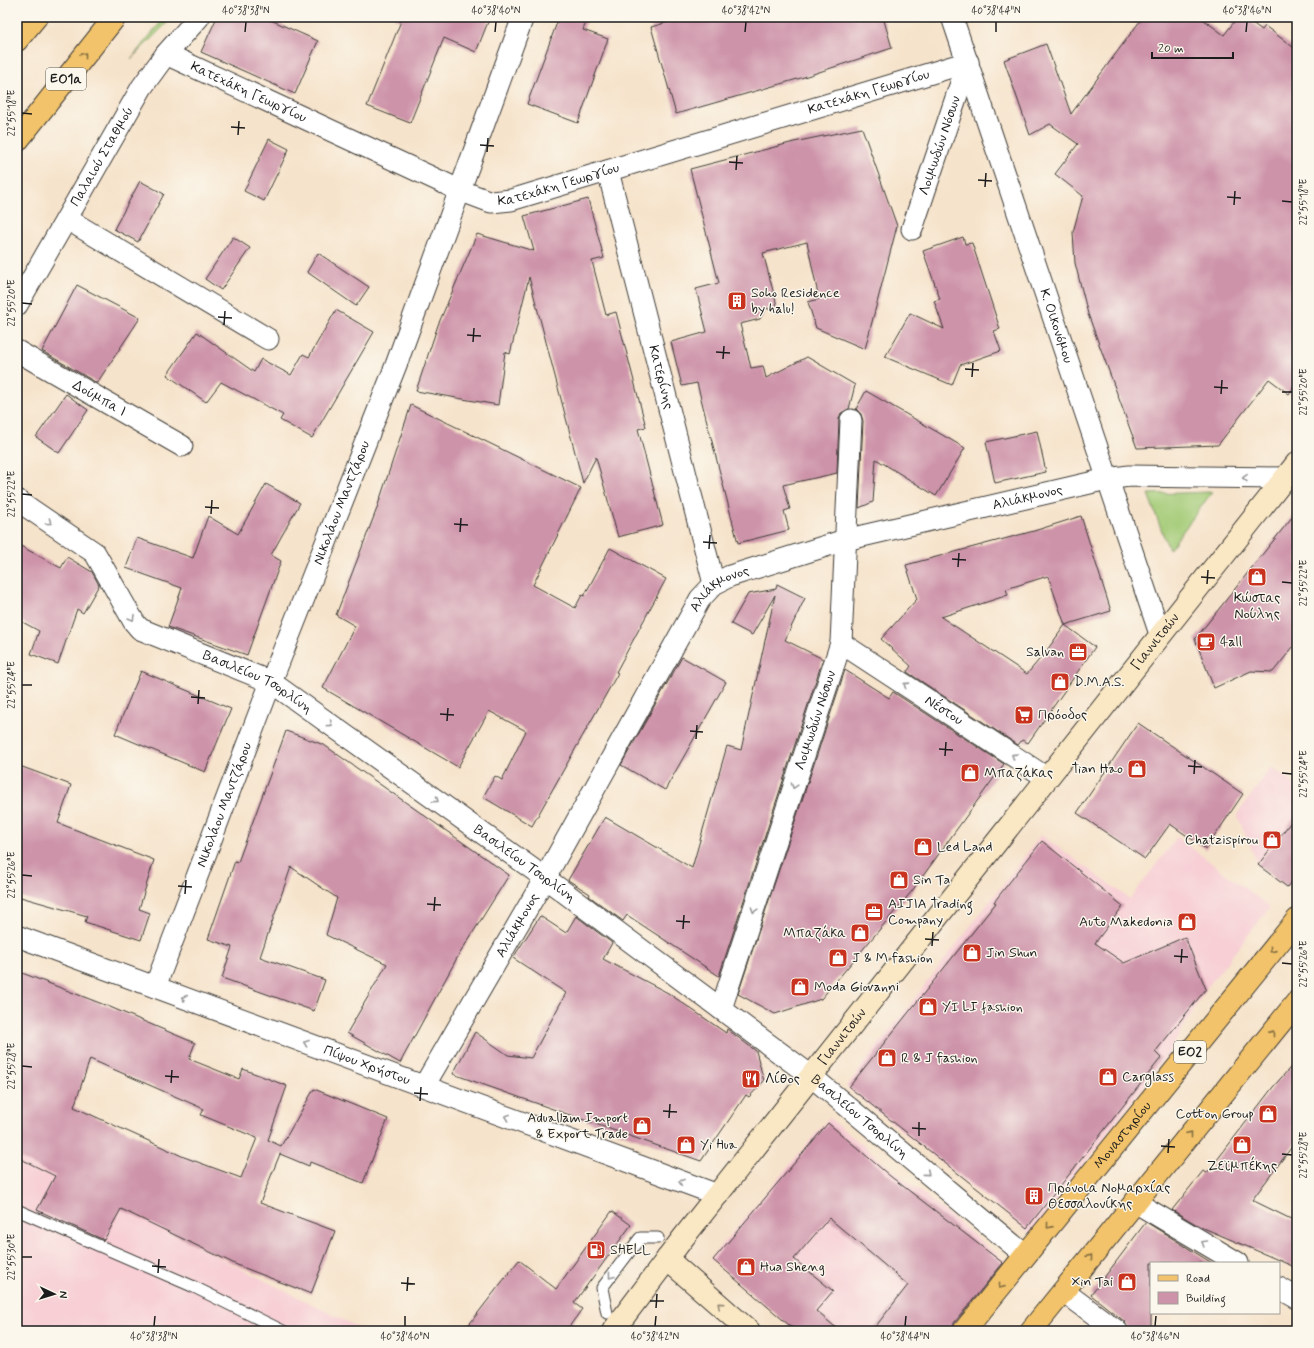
<svg xmlns="http://www.w3.org/2000/svg" width="1314" height="1348" font-family="Mynerve,sans-serif">
<rect width="100%" height="100%" fill="#fbf7ec"/>
<filter id="ink" filterUnits="userSpaceOnUse"><feTurbulence type="fractalNoise" baseFrequency=".025" numOctaves="2"/><feDisplacementMap in="SourceGraphic" scale="8" xChannelSelector="R" yChannelSelector="G"/><feConvolveMatrix kernelMatrix="1 2 1 2 8 2 1 2 1" color-interpolation-filters="sRGB"/></filter>
<filter id="wash" filterUnits="userSpaceOnUse"><feTurbulence type="fractalNoise" baseFrequency=".012" numOctaves="4" result="noise"/><feDisplacementMap in="SourceGraphic" scale="16" xChannelSelector="R" yChannelSelector="G"/><feGaussianBlur stdDeviation="0.9" result="paint"/><feColorMatrix in="noise" values="0 0 0 0 0 0 0 0 0 0 0 0 0 0 0 0 0 1.4 0 .05"/><feComposite in="paint" operator="in"/></filter>
<g filter="url(#wash)">
<rect width="100%" height="100%" fill="#f6e3cb"/>
<g fill="#f7cfd5">
<polygon points="1271,767 1297,786 1297,874 1287,887 1258,865 1237,815"/>
<polygon points="1041,835 1130,899 1177,837 1270,907 1206,989 1169,1052 1032,1235 846,1087"/>
<polygon points="829,1118 1009,1264 954,1331 796,1331 710,1259"/>
<polygon points="17,1157 143,1219 365,1331 17,1331"/>
</g>
<g fill="#a2ca75" stroke="#5f7348">
<polygon points="165,17 173,17 131,59"/>
<polygon points="1212,492 1169,550 1148,494"/>
</g>
<g id="blocks">
<g fill="#cd93a9" fill-rule="evenodd">
<polygon points="217,17 264,17 318,41 295,94 201,52"/>
<polygon points="393,17 490,17 476,52 444,38 410,123 367,106 401,21"/>
<polygon points="559,17 588,17 583,30 608,39 578,123 527,104"/>
<polygon points="686,17 883,17 892,48 801,78 676,114 651,27"/>
<polygon points="1143,17 1200,17 1224,35 1238,17 1244,17 1262,30 1265,26 1297,50 1297,382 1289,394 1269,379 1218,445 1137,448 1088,314 1075,263 1073,232 1083,196 1055,174 1078,144 1050,124 1030,135 1004,60 1046,44 1071,114"/>
<polygon points="862,128 897,226 865,349 816,328 808,302 819,299 807,242 763,253 779,313 766,308 760,319 740,324 751,368 763,366 766,378 807,357 855,385 849,409 841,413 839,419 837,473 783,485 790,509 784,511 789,530 738,543 697,383 682,386 671,342 707,332 696,289 719,283 690,169 794,142"/>
<polygon points="269,139 289,149 264,201 244,191"/>
<polygon points="140,181 164,194 138,242 114,229"/>
<polygon points="588,199 604,258 592,261 606,315 616,312 646,427 638,429 663,525 618,537 596,457 583,483 529,277 510,354 505,352 498,405 416,391 438,325 477,234 534,251 524,216"/>
<polygon points="233,237 250,248 221,290 205,279"/>
<polygon points="963,237 965,244 972,243 1000,329 994,331 1001,351 960,365 952,385 885,357 910,313 944,329 934,301 940,299 923,251"/>
<polygon points="318,253 369,287 356,306 307,272"/>
<polygon points="77,285 140,318 97,383 42,351"/>
<polygon points="336,310 374,332 312,438 280,420 283,415 221,382 206,402 167,375 197,332 254,372 261,359 291,375 303,354 309,357"/>
<polygon points="866,391 965,448 936,496 876,459 873,502 859,508 863,421 861,414 856,409"/>
<polygon points="66,394 88,410 59,453 36,437"/>
<polygon points="411,405 581,488 533,585 575,608 582,595 584,596 610,548 666,579 616,672 618,673 532,826 483,797 495,776 502,780 526,731 489,711 458,767 323,688 355,626 336,615 376,511"/>
<polygon points="1037,431 1046,472 995,483 986,442"/>
<polygon points="266,484 300,503 271,555 281,561 247,655 168,627 182,588 126,568 137,538 193,558 208,516 238,534"/>
<polygon points="1297,511 1297,642 1273,672 1251,671 1214,688 1195,639"/>
<path d="M1081 516 1111 611 1065 625 1095 647 1028 743 1022 740 1018 745 907 672 911 666 881 639 917 599 906 565 1034 531ZM1048 576 1065 625 1045 653 1027 674 941 617 1008 595 1006 589Z"/>
<polygon points="17,544 61,568 67,557 92,572 99,585 83,613 77,609 58,664 31,654 39,631 17,619"/>
<polygon points="777,584 805,598 785,640 823,659 719,976 627,915 623,921 589,896 590,894 568,880 605,817 692,868 727,746 741,750 775,595 752,635 731,624 748,594 776,589"/>
<polygon points="682,657 726,682 665,790 621,765"/>
<polygon points="845,670 889,698 893,692 1004,764 912,891 821,999 775,1014 738,994"/>
<polygon points="141,671 231,709 205,772 115,734"/>
<polygon points="1138,723 1243,794 1206,849 1170,824 1145,859 1077,813"/>
<polygon points="286,731 324,745 509,875 457,958 400,1063 347,1033 387,964 326,935 337,898 291,867 260,957 325,980 314,1011 222,978 232,947 208,939 235,861 238,862"/>
<polygon points="17,765 71,785 58,823 154,860 139,909 150,913 141,940 85,922 87,916 17,896"/>
<polygon points="1297,814 1297,874 1287,887 1258,865"/>
<polygon points="1042,841 1123,906 1095,943 1124,963 1185,937 1206,989 1155,1052 1161,1058 1027,1228 849,1087 996,903 994,902"/>
<polygon points="540,916 566,933 576,916 612,943 603,959 668,993 726,1033 727,1029 756,1051 764,1081 749,1097 746,1095 701,1161 453,1074 475,1032 508,1055 531,1058 566,993 513,958"/>
<path d="M17 971 110 1007 195 1043 189 1059 239 1079 243 1069 287 1086 268 1140 281 1146 314 1089 388 1119 363 1183 310 1162 309 1166 280 1154 260 1203 335 1231 311 1294 237 1265 121 1209 104 1240 37 1210 55 1176 17 1157ZM90 1059 204 1109 201 1115 257 1138 241 1178 184 1157 74 1107Z"/>
<polygon points="1297,1060 1297,1140 1252,1200 1297,1222 1297,1268 1199,1226 1172,1210 1203,1171 1207,1173 1273,1087"/>
<polygon points="828,1123 890,1176 1003,1263 954,1323 952,1331 872,1331 908,1285 829,1218 794,1259 833,1291 816,1311 840,1331 796,1331 713,1260"/>
<polygon points="612,1211 631,1225 574,1303 582,1309 566,1331 464,1331 519,1260 556,1289"/>
<polygon points="1146,1222 1212,1263 1151,1263 1151,1331 1129,1331 1124,1321 1091,1295"/>
</g>
</g>
</g>
<g filter="url(#ink)">
<use href="#blocks" fill-opacity="0" stroke="#3d3a36" stroke-width="1"/>
<g fill="none" stroke-linecap="round" stroke-linejoin="round">
<defs>
<g id="lane">
<polyline points="17,1210 192,1286 283,1331"/>
<polyline points="607,1313 602,1288 640,1238 658,1238"/>
</g>
<g id="street">
<path id="s1" d="M952 17 1160 634"/>
<path id="s2" d="M166 54 459 190 491 202 511 200 968 62"/>
<path id="s3" d="M608 171 714 584"/>
<polyline points="67,219 268,339"/>
<path id="s4" d="M912 229 968 62"/>
<path id="s5" d="M17 305 142 87 166 54 199 17"/>
<path id="s6" d="M17 351 182 446"/>
<path id="s7" d="M17 500 95 553 134 622 140 629 271 682 545 878 811 1076 1025 1255"/>
<path id="s8" d="M841 643 1047 778"/>
<path id="s9" d="M17 936 718 1195"/>
<path id="s10" d="M155 987 271 682 396 365 523 17"/>
<path id="s11" d="M721 1009 841 643 851 420"/>
<path id="s12" d="M424 1086 545 878 700 599 714 584 730 576 845 540 1107 479 1129 476 1284 478"/>
<polyline points="1135,1202 1238,1263"/>
<polyline points="1279,1288 1297,1298"/>
<polyline points="1063,1291 1117,1331"/>
</g>
<g id="secondary">
<polyline points="667,1259 749,1331"/>
<path id="s13" d="M613 1331 683 1238 1297 463"/>
</g>
<g id="primary">
<path id="s14" d="M964 1331 1297 920"/>
<polyline points="1031,1331 1297,1002"/>
</g>
<g id="highway">
<polyline points="17,40 36,17"/>
<polyline points="17,141 115,17"/>
</g>
</defs>
<use href="#lane" stroke="#3d3a36" stroke-width="13"/>
<use href="#street" stroke="#3d3a36" stroke-width="23"/>
<use href="#secondary" stroke="#3d3a36" stroke-width="24"/>
<use href="#primary" stroke="#3d3a36" stroke-width="24"/>
<use href="#highway" stroke="#3d3a36" stroke-width="24"/>
<use href="#lane" stroke="#fff" stroke-width="11"/>
<use href="#street" stroke="#fff" stroke-width="21"/>
<use href="#secondary" stroke="#fae7c3" stroke-width="22"/>
<use href="#primary" stroke="#f2c36a" stroke-width="22"/>
<use href="#highway" stroke="#f2c36a" stroke-width="22"/>
</g>
<defs><path id="oneway-chevron" d="M-2-3.5L2.5 0L-2 3.5" fill="none" stroke-width="1.6" stroke-linecap="round" stroke-linejoin="round"/></defs>
<g stroke="#877043">
<use href="#oneway-chevron" transform="translate(84 55) rotate(-52)"/>
<use href="#oneway-chevron" transform="translate(1272 950) rotate(129)"/>
<use href="#oneway-chevron" transform="translate(1272 1033) rotate(-51)"/>
<use href="#oneway-chevron" transform="translate(1190 1134) rotate(-51)"/>
<use href="#oneway-chevron" transform="translate(1049 1226) rotate(129)"/>
<use href="#oneway-chevron" transform="translate(1090 1257) rotate(-51)"/>
<use href="#oneway-chevron" transform="translate(1001 1286) rotate(129)"/>
</g>
<g stroke="#999">
<use href="#oneway-chevron" transform="translate(1245 478) rotate(-179)"/>
<use href="#oneway-chevron" transform="translate(49 522) rotate(34)"/>
<use href="#oneway-chevron" transform="translate(132 618) rotate(60)"/>
<use href="#oneway-chevron" transform="translate(906 685) rotate(-147)"/>
<use href="#oneway-chevron" transform="translate(330 724) rotate(36)"/>
<use href="#oneway-chevron" transform="translate(1014 756) rotate(-147)"/>
<use href="#oneway-chevron" transform="translate(794 786) rotate(108)"/>
<use href="#oneway-chevron" transform="translate(436 800) rotate(36)"/>
<use href="#oneway-chevron" transform="translate(754 910) rotate(108)"/>
<use href="#oneway-chevron" transform="translate(184 998) rotate(-160)"/>
<use href="#oneway-chevron" transform="translate(306 1043) rotate(-160)"/>
<use href="#oneway-chevron" transform="translate(507 1117) rotate(-160)"/>
<use href="#oneway-chevron" transform="translate(927 1173) rotate(40)"/>
<use href="#oneway-chevron" transform="translate(681 1182) rotate(-160)"/>
<use href="#oneway-chevron" transform="translate(1204 1243) rotate(-149)"/>
<use href="#oneway-chevron" transform="translate(611 1276) rotate(127)"/>
</g>
<use stroke="#968c78" href="#oneway-chevron" transform="translate(720 1305) rotate(-139)"/>
</g>
<path fill="none" stroke="#1c1c1c" stroke-width="1.5" d="M245 32 246 22M495 32 496 22M745 32 746 22M996 32V22M1246 32 1247 22M22 113 32 114M231 127 245 128M238 135 239 121M480 145 494 146M487 152 488 138M729 162 743 163M736 170 737 156M978 180 992 181M985 187 986 173M1227 197 1241 198M1282 201 1292 202M1234 205 1235 191M22 303 32 304M218 317 232 318M224 325 225 311M467 335 481 336M473 342 474 328M716 352 730 353M723 359 724 346M965 369 979 370M972 377 973 363M1214 387 1228 388M1282 392H1292M1221 394 1222 380M22 494 32 495M205 507 219 508M211 514 212 500M454 524 468 525M460 532 461 518M703 542 717 543M709 549 710 535M952 559 966 560M958 567 959 553M1201 577 1215 578M1282 582 1292 583M1207 584 1208 570M22 685H32M191 697 205 698M198 704 199 690M440 714 454 715M447 721 448 708M690 731 703 732M696 739 697 725M939 749 953 750M945 756 946 742M1188 766 1202 767M1282 773 1292 774M1194 774 1195 760M22 875 32 876M178 886 192 887M185 894 186 880M427 904 441 905M434 911 435 897M676 921 690 922M683 929 684 915M925 939 939 940M932 946 933 932M1174 956 1188 957M1181 963 1182 949M1282 963 1292 964M22 1066 32 1067M165 1076 179 1077M171 1083 172 1070M414 1093 428 1094M420 1101 421 1087M663 1111 677 1112M669 1118 670 1104M912 1128 926 1129M919 1136V1122M1161 1146 1175 1147M1168 1153 1169 1139M1282 1154 1292 1155M22 1257H32M152 1266 166 1267M158 1273 159 1259M401 1283 415 1284M407 1291 408 1277M650 1301H664M656 1308 657 1294M154 1326 155 1316M405 1326V1316M655 1326 656 1316M905 1326 906 1316M1155 1326 1156 1316"/>
<defs>
<symbol id="building-square" viewBox="-11 -11 22 22"><rect x="-9" y="-9" width="18" height="18" rx="4" fill="#c8321e" stroke="#fbf7ec"/><path d="M-4-6H4V6H1V3H-1V6H-4ZM-2.5-4.3h1.7v1.8h-1.7ZM.8-4.3h1.7v1.8H.8ZM-2.5-1h1.7V.8h-1.7ZM.8-1h1.7V.8H.8Z" fill="#fff"/></symbol>
<symbol id="shop-square" viewBox="-11 -11 22 22"><rect x="-9" y="-9" width="18" height="18" rx="4" fill="#c8321e" stroke="#fbf7ec"/><path d="M-5-2.5h2.3a2.7 3.5 0 0 1 5.4 0H5L5.5 6h-11ZM-1.5-2.5h3a1.5 2.3 0 0 0-3 0Z" fill="#fff"/></symbol>
<symbol id="cafe-square" viewBox="-11 -11 22 22"><rect x="-9" y="-9" width="18" height="18" rx="4" fill="#c8321e" stroke="#fbf7ec"/><path d="M-5.5-4.5H6V0H3Q3 3.5 0 3.5H-2.5Q-5.5 3.5-5.5 0ZM3-3.2v2h1.7v-2ZM-6 4.5H4V6H-6Z" fill="#fff"/></symbol>
<symbol id="office-square" viewBox="-11 -11 22 22"><rect x="-9" y="-9" width="18" height="18" rx="4" fill="#c8321e" stroke="#fbf7ec"/><path d="M-6-3h4V-5.5h4V-3h4V5H-6ZM-1-4.5V-3h2v-1.5ZM-6 0V1H6V0Z" fill="#fff"/></symbol>
<symbol id="supermarket-square" viewBox="-11 -11 22 22"><rect x="-9" y="-9" width="18" height="18" rx="4" fill="#c8321e" stroke="#fbf7ec"/><path d="M-6-5.5h2.5l.6 2H6L4.5 2H-2.5L-4.4-4H-6ZM-1.5 3.2a1.3 1.3 0 1 0 .1 0ZM3 3.2a1.3 1.3 0 1 0 .1 0Z" fill="#fff"/></symbol>
<symbol id="restaurant-square" viewBox="-11 -11 22 22"><rect x="-9" y="-9" width="18" height="18" rx="4" fill="#c8321e" stroke="#fbf7ec"/><path d="M-5-6h1v4h1v-4h1v4h1v-4h1v5L-1.5 .5V6h-2V.5L-5-1ZM5-6V6H3V1.5H1.5Q1.5-4 5-6Z" fill="#fff"/></symbol>
<symbol id="fuel-square" viewBox="-11 -11 22 22"><rect x="-9" y="-9" width="18" height="18" rx="4" fill="#c8321e" stroke="#fbf7ec"/><path d="M-5.5-6h7V0h2V4h1.3V-2.5L3-4.5l.8-.8L6-3V5H2.5V1h-1V6h-7ZM-4.2-4.7v3.2H.2V-4.7Z" fill="#fff"/></symbol>
</defs>
<g fill-rule="evenodd">
<use href="#building-square" x="726" y="290" width="22" height="22"/>
<use href="#shop-square" x="1246" y="566" width="22" height="22"/>
<use href="#cafe-square" x="1195" y="631" width="22" height="22"/>
<use href="#office-square" x="1067" y="641" width="22" height="22"/>
<use href="#shop-square" x="1049" y="671" width="22" height="22"/>
<use href="#supermarket-square" x="1013" y="704" width="22" height="22"/>
<use href="#shop-square" x="1126" y="758" width="22" height="22"/>
<use href="#shop-square" x="959" y="762" width="22" height="22"/>
<use href="#shop-square" x="1261" y="829" width="22" height="22"/>
<use href="#shop-square" x="912" y="836" width="22" height="22"/>
<use href="#shop-square" x="888" y="869" width="22" height="22"/>
<use href="#office-square" x="863" y="901" width="22" height="22"/>
<use href="#shop-square" x="1176" y="911" width="22" height="22"/>
<use href="#shop-square" x="849" y="922" width="22" height="22"/>
<use href="#shop-square" x="961" y="942" width="22" height="22"/>
<use href="#shop-square" x="827" y="947" width="22" height="22"/>
<use href="#shop-square" x="789" y="976" width="22" height="22"/>
<use href="#shop-square" x="917" y="996" width="22" height="22"/>
<use href="#shop-square" x="876" y="1047" width="22" height="22"/>
<use href="#shop-square" x="1097" y="1066" width="22" height="22"/>
<use href="#restaurant-square" x="740" y="1068" width="22" height="22"/>
<use href="#shop-square" x="1257" y="1103" width="22" height="22"/>
<use href="#shop-square" x="631" y="1115" width="22" height="22"/>
<use href="#shop-square" x="675" y="1134" width="22" height="22"/>
<use href="#shop-square" x="1231" y="1134" width="22" height="22"/>
<use href="#building-square" x="1023" y="1185" width="22" height="22"/>
<use href="#fuel-square" x="585" y="1239" width="22" height="22"/>
<use href="#shop-square" x="735" y="1256" width="22" height="22"/>
<use href="#shop-square" x="1116" y="1271" width="22" height="22"/>
</g>
<g text-anchor="middle" dominant-baseline="central" stroke-width="3" stroke-linejoin="round" paint-order="stroke">
<g fill="#fbf7ec" stroke="#5f5e5a" stroke-width="1">
<rect x="46" y="68" width="40" height="22" rx="3"/>
<rect x="1174" y="1041" width="32" height="22" rx="3"/>
</g>
<g font-size="13" font-weight="bold" fill="#1c1c1c">
<text x="66" y="79">ΕΟ1α</text>
<text x="1190" y="1052">ΕΟ2</text>
</g>
<g font-size="14" fill="#1c1c1c" stroke="#fbf7ec">
<text stroke="none"><textPath href="#s2" startOffset="91">Κατεχάκη Γεωργίου</textPath></text>
<text stroke="none"><textPath href="#s2" startOffset="751">Κατεχάκη Γεωργίου</textPath></text>
<text stroke="none"><textPath href="#s4" startOffset="88">Λοιμωδών Νόσων</textPath></text>
<text stroke="none"><textPath href="#s5" startOffset="171">Παλαιού Σταθμού</textPath></text>
<text stroke="none"><textPath href="#s2" startOffset="427">Κατεχάκη Γεωργίου</textPath></text>
<text stroke="none"><textPath href="#s1" startOffset="326">Κ. Οικονόμου</textPath></text>
<text stroke="none"><textPath href="#s3" startOffset="213">Κατερίνης</textPath></text>
<text stroke="none"><textPath href="#s6" startOffset="95">Δούμπα Ι</textPath></text>
<text stroke="none"><textPath href="#s12" startOffset="906">Αλιάκμονος</textPath></text>
<text stroke="none"><textPath href="#s10" startOffset="519">Νικολάου Μαντζάρου</textPath></text>
<text stroke="none"><textPath href="#s12" startOffset="582">Αλιάκμονος</textPath></text>
<text stroke="none"><textPath href="#s13" startOffset="877">Γιαννιτσών</textPath></text>
<text stroke="none"><textPath href="#s7" startOffset="312">Βασιλείου Τσορλίνη</textPath></text>
<text stroke="none"><textPath href="#s8" startOffset="123">Νέστου</textPath></text>
<text stroke="none"><textPath href="#s11" startOffset="304">Λοιμωδών Νόσων</textPath></text>
<text stroke="none"><textPath href="#s10" startOffset="195">Νικολάου Μαντζάρου</textPath></text>
<text stroke="none"><textPath href="#s7" startOffset="636">Βασιλείου Τσορλίνη</textPath></text>
<text stroke="none"><textPath href="#s12" startOffset="186">Αλιάκμονος</textPath></text>
<text stroke="none"><textPath href="#s13" startOffset="373">Γιαννιτσών</textPath></text>
<text stroke="none"><textPath href="#s9" startOffset="373">Πίψου Χρήστου</textPath></text>
<text stroke="none"><textPath href="#s7" startOffset="1056">Βασιλείου Τσορλίνη</textPath></text>
<text stroke="none"><textPath href="#s14" startOffset="252">Μοναστηρίου</textPath></text>
</g>
<g font-size="14" fill="#1c1c1c" stroke="#fbf7ec" text-anchor="start">
<text x="751" y="293">Soho Residence<tspan x="751" dy="16">by halu!</tspan></text>
<text x="1257" y="598" text-anchor="middle">Κώστας<tspan x="1257" dy="16">Νούλης</tspan></text>
<text x="1220" y="642">4all</text>
<text x="1064" y="652" text-anchor="end">Salvan</text>
<text x="1074" y="682">D.M.A.S.</text>
<text x="1038" y="715">Πρόοδος</text>
<text x="1123" y="769" text-anchor="end">Tian Hao</text>
<text x="984" y="773">Μπαζάκας</text>
<text x="1258" y="840" text-anchor="end">Chatzispirou</text>
<text x="937" y="847">Led Land</text>
<text x="913" y="880">Sin Ta</text>
<text x="888" y="904">AIJIA Trading<tspan x="888" dy="16">Company</tspan></text>
<text x="1173" y="922" text-anchor="end">Auto Makedonia</text>
<text x="846" y="933" text-anchor="end">Μπαζάκα</text>
<text x="986" y="953">Jin Shun</text>
<text x="852" y="958">J &amp; M fashion</text>
<text x="814" y="987">Moda Giovanni</text>
<text x="942" y="1007">YI LI fashion</text>
<text x="901" y="1058">R &amp; J fashion</text>
<text x="1122" y="1077">Carglass</text>
<text x="765" y="1079">Λίθος</text>
<text x="1254" y="1114" text-anchor="end">Cotton Group</text>
<text x="628" y="1118" text-anchor="end">Aduallam Import<tspan x="628" dy="16">&amp; Export Trade</tspan></text>
<text x="700" y="1145">Yi Hua</text>
<text x="1242" y="1166" text-anchor="middle">Ζεϊμπέκης</text>
<text x="1048" y="1188">Πρόνοια Νομαρχίας<tspan x="1048" dy="16">Θεσσαλονίκης</tspan></text>
<text x="610" y="1250">SHELL</text>
<text x="760" y="1267">Hua Sheng</text>
<text x="1113" y="1282" text-anchor="end">Xin Tai</text>
</g>
</g>
<rect width="1314" height="1348" fill="none" stroke="#fbf7ec" stroke-width="44"/>
<rect x="1150" y="1262" width="130" height="52" fill="#fbf7ec" stroke="#a29f99"/>
<rect x="1158" y="1275" width="20" height="6" fill="#f2c36a" stroke="#a29f99"/>
<text x="1186" y="1282" font-size="12" fill="#1c1c1c">Road</text>
<rect x="1158" y="1292" width="20" height="12" fill="#cd93a9" stroke="#a29f99"/>
<text x="1186" y="1302" font-size="12" fill="#1c1c1c">Building</text>
<g transform="translate(54 1294) rotate(94)" stroke="#fbf7ec" stroke-width="3" paint-order="stroke">
<path d="M0-3L7 15L0 10L-7 15Z" fill="#1c1c1c"/>
<text y="-6" font-size="11" font-weight="bold" text-anchor="middle" fill="#1c1c1c">N</text>
</g>
<path d="M1152 52v6h81v-6" fill="none" stroke="#1c1c1c" stroke-width="2"/>
<text x="1158" y="52" font-size="12" fill="#1c1c1c" stroke="#fbf7ec" stroke-width="3" paint-order="stroke">20 m</text>
<rect x="22" y="22" width="1270" height="1304" fill="none" stroke="#1c1c1c" stroke-width="1.5"/>
<g font-size="10" text-anchor="middle" fill="#1c1c1c">
<text x="246" y="14">40°38'38"N</text>
<text x="496" y="14">40°38'40"N</text>
<text x="746" y="14">40°38'42"N</text>
<text x="996" y="14">40°38'44"N</text>
<text x="1247" y="14">40°38'46"N</text>
<text transform="translate(11 113) rotate(-90)" y="4">22°55'18"E</text>
<text transform="translate(1303 202) rotate(-90)" y="4">22°55'18"E</text>
<text transform="translate(11 303) rotate(-90)" y="4">22°55'20"E</text>
<text transform="translate(1303 392) rotate(-90)" y="4">22°55'20"E</text>
<text transform="translate(11 494) rotate(-90)" y="4">22°55'22"E</text>
<text transform="translate(1303 583) rotate(-90)" y="4">22°55'22"E</text>
<text transform="translate(11 685) rotate(-90)" y="4">22°55'24"E</text>
<text transform="translate(1303 774) rotate(-90)" y="4">22°55'24"E</text>
<text transform="translate(11 875) rotate(-90)" y="4">22°55'26"E</text>
<text transform="translate(1303 964) rotate(-90)" y="4">22°55'26"E</text>
<text transform="translate(11 1066) rotate(-90)" y="4">22°55'28"E</text>
<text transform="translate(1303 1155) rotate(-90)" y="4">22°55'28"E</text>
<text transform="translate(11 1257) rotate(-90)" y="4">22°55'30"E</text>
<text x="154" y="1340">40°38'38"N</text>
<text x="405" y="1340">40°38'40"N</text>
<text x="655" y="1340">40°38'42"N</text>
<text x="905" y="1340">40°38'44"N</text>
<text x="1155" y="1340">40°38'46"N</text>
</g>
</svg>
